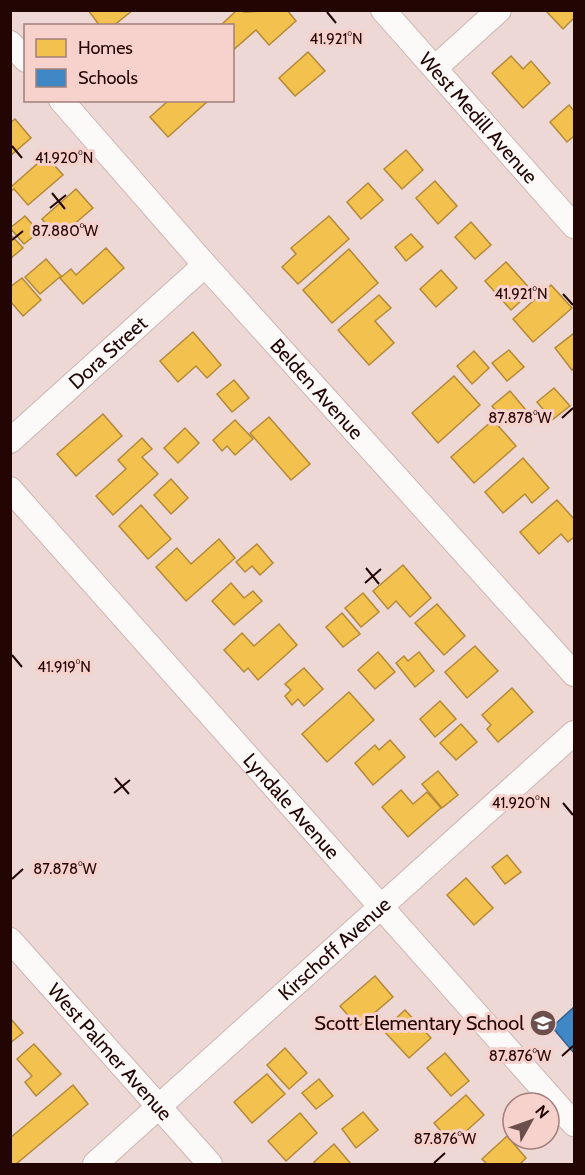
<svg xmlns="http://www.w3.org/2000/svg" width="585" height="1175" font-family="Cabin,sans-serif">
<rect width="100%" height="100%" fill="#edd8d5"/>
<g fill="#f2c14e" stroke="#b48938" stroke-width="1.5">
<polygon points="88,10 133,10 113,26 100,26"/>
<polygon points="237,10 245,12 287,10 296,21 269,45 256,30 232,51 232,26 220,26"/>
<polygon points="549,10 574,10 574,18 563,29 547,12"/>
<polygon points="308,52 325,71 295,96 279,78"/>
<polygon points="511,56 523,69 531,61 550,83 523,108 492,73"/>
<polygon points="169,100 209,100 168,137 150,117"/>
<polygon points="569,105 574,111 574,136 567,142 550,122"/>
<polygon points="15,119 31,138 10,156 10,123"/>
<polygon points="406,150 423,170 402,189 384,169"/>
<polygon points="46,156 63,175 28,205 14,189 10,192 10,184 12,186"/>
<polygon points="435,181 457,206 438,224 416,198"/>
<polygon points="368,183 383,200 361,219 347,202"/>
<polygon points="76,189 93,208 58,238 42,219"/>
<polygon points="25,216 39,232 24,244 10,228"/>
<polygon points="329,216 349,239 298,284 282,267 296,254 291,248"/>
<polygon points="471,222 491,245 475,259 455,237"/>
<polygon points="10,234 23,248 10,259"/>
<polygon points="411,234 423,247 406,261 395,247"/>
<polygon points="106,248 124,268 83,304 60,278 71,269 76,275"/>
<polygon points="349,249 378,283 332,323 303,290"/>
<polygon points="46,259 61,276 40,294 25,277"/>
<polygon points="506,262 532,291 511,310 485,281"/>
<polygon points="441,270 457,288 436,307 420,289"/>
<polygon points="22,278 41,300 23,316 10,301 10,287"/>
<polygon points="551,285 572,308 533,342 513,319"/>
<polygon points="379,295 391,308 375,321 394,343 369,365 338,330"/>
<polygon points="193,332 221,365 207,378 196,366 178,382 160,361"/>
<polygon points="573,334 574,336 574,368 572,370 555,348"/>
<polygon points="509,350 524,367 507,381 492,363"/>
<polygon points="474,351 489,368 472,384 457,366"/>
<polygon points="454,376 480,405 438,443 412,413"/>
<polygon points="234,380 249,398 232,412 217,394"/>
<polygon points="554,388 570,406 552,420 537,402"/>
<polygon points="510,391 525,409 508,424 492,406"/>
<polygon points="103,414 122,436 76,476 57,454"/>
<polygon points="269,417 310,464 291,480 250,433"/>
<polygon points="235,420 253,439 235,455 227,446 222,451 213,440"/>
<polygon points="493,420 516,446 474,483 451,457"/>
<polygon points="185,428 199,443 178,463 164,448"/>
<polygon points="142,438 152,449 142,457 158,474 113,515 96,496 126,469 118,460"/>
<polygon points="523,458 549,488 532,503 525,494 503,513 485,492"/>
<polygon points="171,479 188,498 171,514 154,495"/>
<polygon points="557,500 574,519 574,537 568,542 561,534 539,554 520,532"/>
<polygon points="141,505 171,539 148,559 119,526"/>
<polygon points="219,539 235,558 186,601 156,567 177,548 191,564"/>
<polygon points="257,544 273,563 260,575 252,566 245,572 236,562"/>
<polygon points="403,565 431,598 410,617 396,601 388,609 373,591"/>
<polygon points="231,583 244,598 253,591 262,601 234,625 212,601"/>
<polygon points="363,593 379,612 361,627 345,608"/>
<polygon points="437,604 465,636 444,655 415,623"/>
<polygon points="342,613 360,634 343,647 326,627"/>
<polygon points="279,624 297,645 258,680 248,668 244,672 224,650 242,633 254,646"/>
<polygon points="475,646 498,671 467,698 445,672"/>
<polygon points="378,652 395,672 375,689 358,670"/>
<polygon points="419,652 434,671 415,687 396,663 404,656 408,661"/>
<polygon points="304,668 323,689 304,706 298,699 292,705 285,696 291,690 285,684"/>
<polygon points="512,688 533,712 498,742 487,729 491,725 482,715"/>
<polygon points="349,692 374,720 327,762 302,734"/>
<polygon points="440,701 456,719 435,737 420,719"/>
<polygon points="461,724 477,742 456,760 440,743"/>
<polygon points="390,740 405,757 373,785 355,763 375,745 379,750"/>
<polygon points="438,771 458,795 442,808 422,784"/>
<polygon points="401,790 413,804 427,792 441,808 408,837 382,807"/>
<polygon points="507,855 521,872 505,884 492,867"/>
<polygon points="466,878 493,908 474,925 447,895"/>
<polygon points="375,976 393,997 358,1027 340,1006"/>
<polygon points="405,1010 431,1038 409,1058 383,1030"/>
<polygon points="10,1018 23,1033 10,1043"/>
<polygon points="34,1044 61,1074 36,1096 25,1082 32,1076 17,1059"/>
<polygon points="285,1048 307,1073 289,1089 267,1065"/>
<polygon points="445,1053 469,1081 451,1096 427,1068"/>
<polygon points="267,1074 285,1094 252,1123 234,1102"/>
<polygon points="319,1079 333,1096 316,1109 302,1093"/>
<polygon points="73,1085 88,1104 16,1164 10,1164 10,1138"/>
<polygon points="466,1095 484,1115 452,1144 434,1123"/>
<polygon points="363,1112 378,1130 356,1148 342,1129"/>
<polygon points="300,1113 317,1133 286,1161 268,1141"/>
<polygon points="507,1136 526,1158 520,1164 487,1164 482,1159"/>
<polygon points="334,1144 351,1164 316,1164 314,1162"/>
</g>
<polygon fill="#3f88c5" stroke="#37618b" stroke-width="1.5" points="574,1007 574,1053 552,1027"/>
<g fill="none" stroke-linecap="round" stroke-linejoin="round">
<defs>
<g id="minor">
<path id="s1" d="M383 10 574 226"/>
<polyline points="10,43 26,60"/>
<polyline points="435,68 499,10"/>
<path id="s2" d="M61 100 205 265 574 674"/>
<path id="s3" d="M10 441 205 265"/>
<path id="s4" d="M10 489 574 1124"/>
<path id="s5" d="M10 940 210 1164"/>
<path id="s6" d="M95 1164 574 733"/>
</g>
</defs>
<use href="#minor" stroke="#cfb5b1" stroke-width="26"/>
<use href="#minor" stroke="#fcf9f9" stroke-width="24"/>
</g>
<path fill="none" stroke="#230503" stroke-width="2" d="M327 12 336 23M12 146 22 158M52 193 65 209M50 208 66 195M12 240 23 231M563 294 573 305M562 418 573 408M366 568 379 584M365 583 381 569M12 655 22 667M115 778 129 794M114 793 130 780M563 803 573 815M12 879 23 869M562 1056 573 1046M434 1163 445 1153"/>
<defs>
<symbol id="school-disc" viewBox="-11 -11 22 22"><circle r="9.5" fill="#6a4f4c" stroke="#f7d1cb"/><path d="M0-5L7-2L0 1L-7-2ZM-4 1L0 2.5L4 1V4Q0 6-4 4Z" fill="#fff"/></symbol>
</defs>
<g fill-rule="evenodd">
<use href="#school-disc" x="528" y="1008" width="30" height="30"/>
</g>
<g text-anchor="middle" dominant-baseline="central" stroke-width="6" stroke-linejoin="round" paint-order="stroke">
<g font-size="20" fill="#230503" stroke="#f7d1cb">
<text stroke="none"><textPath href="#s1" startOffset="144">West Medill Avenue</textPath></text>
<text stroke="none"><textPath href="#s3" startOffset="132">Dora Street</textPath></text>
<text stroke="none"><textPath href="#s2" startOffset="386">Belden Avenue</textPath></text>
<text stroke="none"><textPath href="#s4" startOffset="424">Lyndale Avenue</textPath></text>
<text stroke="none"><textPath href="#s6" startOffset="322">Kirschoff Avenue</textPath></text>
<text stroke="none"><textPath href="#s5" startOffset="150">West Palmer Avenue</textPath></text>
</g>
<g font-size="20" fill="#230503" stroke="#f7d1cb" text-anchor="end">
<text x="524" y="1023">Scott Elementary School</text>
</g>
</g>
<g font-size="15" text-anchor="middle" fill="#230503" stroke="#f7d1cb" stroke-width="6" stroke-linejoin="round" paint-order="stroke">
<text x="336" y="44">41.921°N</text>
<text x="64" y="163">41.920°N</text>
<text x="65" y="236">87.880°W</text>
<text x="521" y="299">41.921°N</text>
<text x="520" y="423">87.878°W</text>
<text x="64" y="672">41.919°N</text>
<text x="521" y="808">41.920°N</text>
<text x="65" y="874">87.878°W</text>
<text x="520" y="1061">87.876°W</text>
<text x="445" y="1144">87.876°W</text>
</g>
<rect width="585" height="1175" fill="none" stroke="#230503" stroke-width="24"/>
<rect x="24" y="24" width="210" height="78" fill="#f7d1cb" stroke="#a27f7b" stroke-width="1.5"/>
<rect x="36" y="39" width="30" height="18" fill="#f2c14e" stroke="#a27f7b" stroke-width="1.5"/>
<text x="78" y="54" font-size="18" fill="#230503">Homes</text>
<rect x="36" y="69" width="30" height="18" fill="#3f88c5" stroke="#a27f7b" stroke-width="1.5"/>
<text x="78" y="84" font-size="18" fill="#230503">Schools</text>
<g transform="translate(531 1121) rotate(50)"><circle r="28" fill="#f7d1cb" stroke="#a27f7b" stroke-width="1.5"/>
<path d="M0-4.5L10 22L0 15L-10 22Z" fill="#6a4f4c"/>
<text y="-9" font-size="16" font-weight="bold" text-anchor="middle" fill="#230503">N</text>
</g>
</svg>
